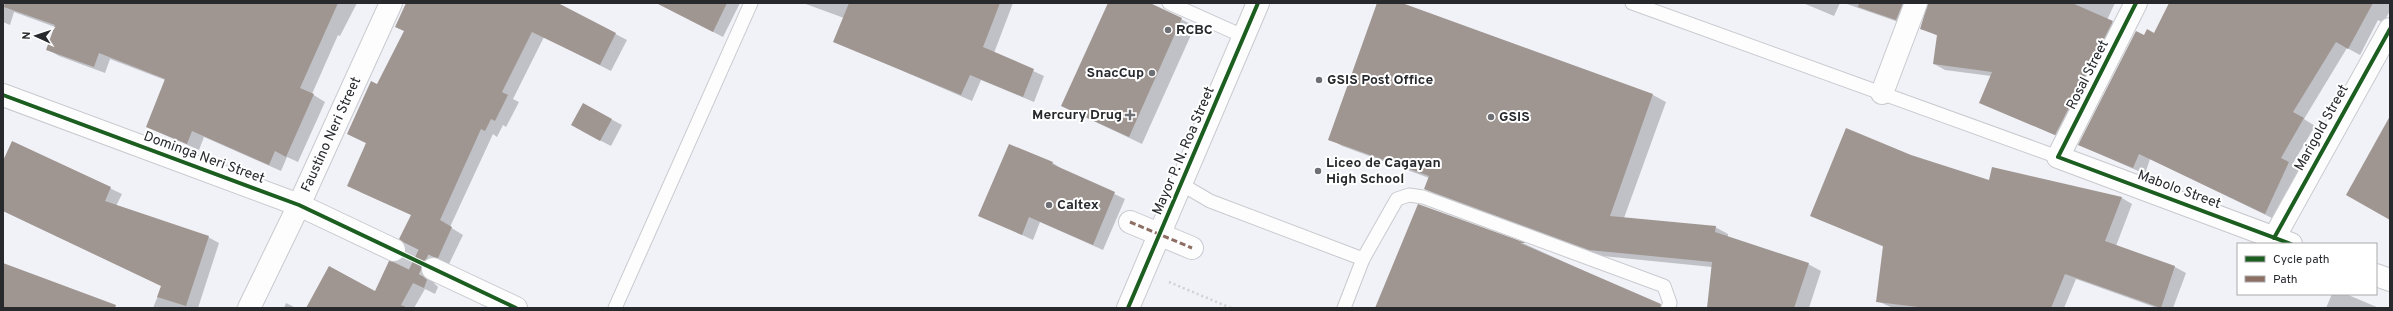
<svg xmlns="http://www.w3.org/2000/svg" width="2393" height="311" font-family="Overpass,sans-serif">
<rect width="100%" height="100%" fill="#f0f2f8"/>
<g fill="#0003">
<polygon points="3,3 357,3 340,36 338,35 312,94 325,102 298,162 287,157 281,171 204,137 199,150 147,127 165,80 110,59 105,73 59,56 47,49 55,27 14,12 10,25 3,22"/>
<polygon points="407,3 556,3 627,40 611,71 544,37 513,99 519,102 506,127 503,125 497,137 493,134 450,227 463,235 449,264 438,265 433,271 434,283 438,287 435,294 425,289 414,308 308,308 376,292 406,255 412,215 360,192 366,143 348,134 377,86 405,31"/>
<polygon points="680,3 740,3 723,37 690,20"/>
<polygon points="803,3 1013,3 994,53 1044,76 1034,102 981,80 972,101 834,41 844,18"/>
<polygon points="1109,3 1148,3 1195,26 1142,144 1062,106"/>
<polygon points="1373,3 1400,3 1653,95 1666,102 1624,218 1715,227 1728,234 1728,238 1808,264 1821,271 1809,308 1708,308 1712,267 1602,256 1438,196 1425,189 1429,178 1342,146 1330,139 1378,5"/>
<polygon points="1803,3 1840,3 1834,16"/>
<polygon points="1844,3 1917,3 1907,25"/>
<polygon points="1929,3 2115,3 2107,20 2123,28 2066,140 1980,102 1991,76 1945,70 1934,64 1938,36 1921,28"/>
<polygon points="2170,3 2390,3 2390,11 2383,23 2378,20 2360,55 2347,48 2304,119 2315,126 2292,165 2300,169 2276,220 2150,159 2145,174 2079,145 2145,37 2154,34"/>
<polygon points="583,104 622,125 611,146 582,131"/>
<polygon points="13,142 122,194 116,206 208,237 219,243 198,308 153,308 162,286 3,211 3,160"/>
<polygon points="1009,146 1053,163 1063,170 1125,199 1103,250 1040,222 1033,240 979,215"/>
<polygon points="1911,156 1989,181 2122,198 2132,204 2116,246 2175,267 2186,273 2173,308 2157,308 2076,279 2064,308 1893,308 1877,301 1884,247 1811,215"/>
<polygon points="1418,206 1525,244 1663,307 1376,308"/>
<polygon points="2332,294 2346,294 2379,308 2326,308"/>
<polygon points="286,303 296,308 284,308"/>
</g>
<g fill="#a09691">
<polygon points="5,3 338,3 300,88 314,94 286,157 275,151 269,165 192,131 187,144 146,127 165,79 99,53 94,67 46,50 55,25 4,7"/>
<polygon points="406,3 558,3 616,33 600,65 532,32 502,92 508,95 495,121 491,119 485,131 481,129 440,220 452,227 438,258 426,259 422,264 423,276 427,280 424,288 413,283 401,305 408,308 306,308 329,266 375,291 389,261 401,260 405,255 404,243 399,239 411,215 347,186 366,143 347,134 371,81 377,84 404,31 395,27"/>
<polygon points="656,3 727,3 713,32"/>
<polygon points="849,3 1000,3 983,47 1034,69 1023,97 970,75 961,95 833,42"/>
<polygon points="1108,3 1150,3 1182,18 1129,137 1061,106"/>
<polygon points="1377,3 1402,3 1653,94 1610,216 1716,226 1715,232 1809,263 1794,308 1707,308 1712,262 1589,250 1424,189 1429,176 1328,140"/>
<polygon points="1859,3 1903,3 1896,20 1858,7"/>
<polygon points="1928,3 2072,3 2113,21 2055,135 1979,103 1992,72 1933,64 1937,35 1920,29"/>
<polygon points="2169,3 2373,3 2348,49 2336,42 2293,112 2304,118 2281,158 2289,162 2265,214 2139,154 2133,168 2078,145 2136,31 2144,35 2147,29 2154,33"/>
<polygon points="583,103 612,119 600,141 571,125"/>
<polygon points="2390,116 2390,220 2346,195"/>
<polygon points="1846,128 1911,155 1989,180 1992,167 2122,197 2105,241 2175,266 2161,308 2065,274 2051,308 1927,308 1876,302 1883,246 1810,216"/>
<polygon points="12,141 111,187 105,201 209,236 186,306 157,297 161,286 3,211 3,161"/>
<polygon points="1009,144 1053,162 1052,164 1115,192 1093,245 1029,217 1022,235 978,216"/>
<polygon points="1418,204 1526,243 1520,243 1661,304 1660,308 1375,308"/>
<polygon points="3,263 116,305 115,308 3,308"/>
</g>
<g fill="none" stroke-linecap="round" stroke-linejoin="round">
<polyline stroke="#c8cacf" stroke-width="22" stroke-dasharray="22 11" stroke-linecap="butt" points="394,250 433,269"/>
<defs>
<g id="lane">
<polyline points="1169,3 1245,37"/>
<polyline points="1632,3 2058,157"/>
<polyline points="1181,184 1210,201 1363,259 1397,199 1409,195 1423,197 1664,286 1670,303 1668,308"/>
<polyline points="615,308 751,3"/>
<polyline points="1344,308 1363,259"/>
</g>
<g id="street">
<polyline points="2136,3 2058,157 2291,244"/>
<polyline points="1882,93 1916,3"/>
<polyline points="3,95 299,205 394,250"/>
<polyline points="1130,222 1192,248"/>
<polyline points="2274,238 2390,29"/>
<polyline points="433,269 516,308"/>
<polyline points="2376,275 2390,280"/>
<path id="s1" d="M249 308 299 205 391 3"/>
</g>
<polyline id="primary" points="1128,308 1258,3"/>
</defs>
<use href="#lane" stroke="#c8cace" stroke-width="15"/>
<use href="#street" stroke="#c8cace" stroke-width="24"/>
<use href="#primary" stroke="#c8cace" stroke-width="24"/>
<polyline stroke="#d1d1d3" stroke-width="2.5" stroke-dasharray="2 3" stroke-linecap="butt" points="1169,282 1231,308"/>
<use href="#lane" stroke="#fdfdfe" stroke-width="13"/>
<use href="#street" stroke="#fdfdfe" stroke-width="22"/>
<use href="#primary" stroke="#fdfdfe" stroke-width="22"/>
<polyline stroke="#8d6e63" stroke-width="3" stroke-dasharray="6 3" stroke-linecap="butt" points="1130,222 1192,248"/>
<defs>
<g id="cycleway">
<polyline points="2136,3 2058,157 2291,244"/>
<polyline points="3,95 299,205 516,308"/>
<polyline points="2274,238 2390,29"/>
<polyline points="1128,308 1258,3"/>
</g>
</defs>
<use href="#cycleway" stroke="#fff" stroke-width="6"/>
<use href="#cycleway" stroke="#1b5e20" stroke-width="4"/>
</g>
<g fill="#6d6f74" stroke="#fff" stroke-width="1.5">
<circle cx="1168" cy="30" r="4"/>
<circle cx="1152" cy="73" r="4"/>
<circle cx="1319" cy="80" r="4"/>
<path d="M1128 109h4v4h4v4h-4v4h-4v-4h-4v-4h4z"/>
<circle cx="1491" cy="117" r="4"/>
<circle cx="1318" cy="171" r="4"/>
<circle cx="1049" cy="205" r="4"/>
</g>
<g text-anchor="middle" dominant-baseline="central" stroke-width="4" stroke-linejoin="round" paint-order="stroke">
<g font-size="14" font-weight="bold" fill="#27292d" stroke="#fff" text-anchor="start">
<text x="1176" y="30">RCBC</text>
<text x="1144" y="73" text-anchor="end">SnacCup</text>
<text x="1327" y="80">GSIS Post Office</text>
<text x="1122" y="115" text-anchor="end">Mercury Drug</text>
<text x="1499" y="117">GSIS</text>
<text x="1326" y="163">Liceo de Cagayan<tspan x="1326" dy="16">High School</tspan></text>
<text x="1057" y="205">Caltex</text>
</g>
<g font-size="14" fill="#27292d" stroke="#fff">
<text transform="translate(2088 75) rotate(-63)">Rosal Street</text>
<text transform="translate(2322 128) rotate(-61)">Marigold Street</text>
<text stroke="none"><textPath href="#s1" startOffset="192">Faustino Neri Street</textPath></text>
<text transform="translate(1184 151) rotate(-67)">Mayor P. N. Roa Street</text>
<text transform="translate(204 158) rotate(20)">Dominga Neri Street</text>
<text transform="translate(2179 190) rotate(20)">Mabolo Street</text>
</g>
</g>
<rect width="2393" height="311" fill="none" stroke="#27292d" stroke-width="8"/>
<rect x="2237" y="243" width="140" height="52" fill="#ffffff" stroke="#a9a9ab"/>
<rect x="2245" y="256" width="20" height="6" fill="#1b5e20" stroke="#a9a9ab"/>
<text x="2273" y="263" font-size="12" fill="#27292d">Cycle path</text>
<rect x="2245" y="276" width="20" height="6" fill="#8d6e63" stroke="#a9a9ab"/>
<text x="2273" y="283" font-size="12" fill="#27292d">Path</text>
<g transform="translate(36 36) rotate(273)" stroke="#ffffff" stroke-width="3" paint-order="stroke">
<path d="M0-3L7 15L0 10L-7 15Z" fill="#27292d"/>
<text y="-6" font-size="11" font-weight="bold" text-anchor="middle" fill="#27292d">N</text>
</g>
</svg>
